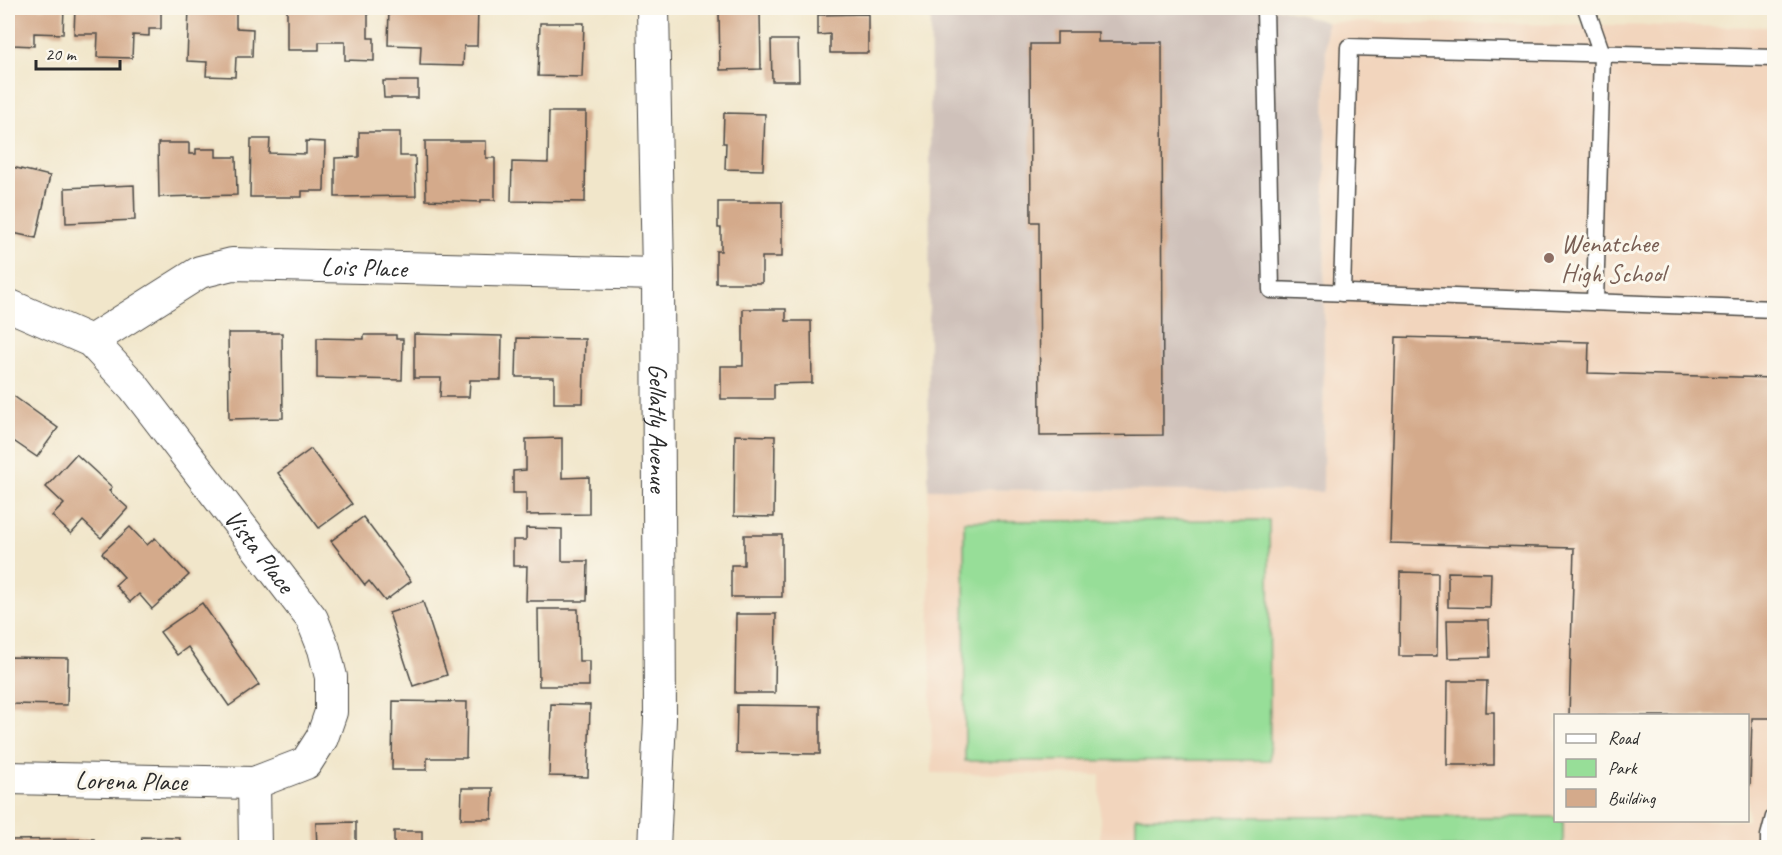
<svg xmlns="http://www.w3.org/2000/svg" width="1782" height="855" font-family="Caveat,sans-serif">
<rect width="100%" height="100%" fill="#fbf7ec"/>
<filter id="ink" filterUnits="userSpaceOnUse"><feTurbulence type="fractalNoise" baseFrequency=".0167" numOctaves="2"/><feDisplacementMap in="SourceGraphic" scale="12" xChannelSelector="R" yChannelSelector="G"/><feConvolveMatrix kernelMatrix="1 2 1 2 8 2 1 2 1" color-interpolation-filters="sRGB"/></filter>
<filter id="wash" filterUnits="userSpaceOnUse"><feTurbulence type="fractalNoise" baseFrequency=".008" numOctaves="4" result="noise"/><feDisplacementMap in="SourceGraphic" scale="24" xChannelSelector="R" yChannelSelector="G"/><feGaussianBlur stdDeviation="1.35" result="paint"/><feColorMatrix in="noise" values="0 0 0 0 0 0 0 0 0 0 0 0 0 0 0 0 0 1.4 0 .05"/><feComposite in="paint" operator="in"/></filter>
<g filter="url(#wash)">
<rect width="100%" height="100%" fill="#f1e6ca"/>
<path fill="#f2d5bd" fill-rule="evenodd" d="M1326 22 1774 27V847H1100V775L932 773 928 489 1323 492ZM1556 716H1748V820H1556Z"/>
<polygon fill="#cfc1ba" points="931,8 1281,8 1326,22 1323,492 928,489"/>
<g fill="#97de98" stroke="#618462" stroke-width="1.5">
<polygon points="1269,520 1270,760 965,761 964,521"/>
<polygon points="1136,817 1555,817 1556,820 1563,821 1563,847 1136,847"/>
</g>
<g id="blocks">
<g fill="#d4aa8b">
<polygon points="8,8 64,8 63,34 34,33 34,46 13,45 13,32 8,32"/>
<polygon points="75,8 161,8 161,29 149,29 149,36 133,35 132,58 97,57 98,34 74,34"/>
<polygon points="189,8 236,8 236,28 253,29 252,57 236,57 235,77 206,76 207,62 187,61"/>
<polygon points="287,8 368,8 368,38 374,38 374,61 345,60 345,42 319,42 319,50 287,50"/>
<polygon points="389,8 478,8 477,46 464,46 463,66 420,65 421,46 388,45"/>
<polygon points="760,11 761,69 720,70 719,12"/>
<polygon points="868,14 868,53 830,53 830,34 818,35 818,15"/>
<polygon points="540,23 584,23 582,77 538,76"/>
<polygon points="1057,32 1098,32 1098,42 1162,42 1163,435 1040,436 1039,222 1031,222 1030,44 1057,44"/>
<polygon points="771,40 798,40 799,81 772,81"/>
<polygon points="383,81 418,81 418,98 384,98"/>
<polygon points="549,112 586,112 585,202 511,201 512,162 548,163"/>
<polygon points="724,113 765,114 763,170 725,169 726,143 723,143"/>
<polygon points="359,132 400,132 400,156 415,156 416,196 335,197 335,158 359,157"/>
<polygon points="251,139 270,139 269,153 306,154 306,141 325,142 324,191 302,191 302,197 250,197"/>
<polygon points="425,141 486,141 486,158 495,158 495,200 481,200 481,202 426,200"/>
<polygon points="158,143 189,143 189,154 196,154 196,149 216,149 216,157 236,157 237,195 159,197"/>
<polygon points="8,166 50,176 36,238 8,232"/>
<polygon points="134,185 135,220 66,223 65,188"/>
<polygon points="718,202 782,202 782,257 762,257 762,283 716,283 716,251 721,251 721,228 718,228"/>
<polygon points="743,309 786,309 786,321 811,321 812,383 774,384 774,399 721,399 721,366 743,366"/>
<polygon points="228,333 282,333 283,418 229,419"/>
<polygon points="414,334 502,336 501,380 470,380 469,397 440,397 441,378 414,378"/>
<polygon points="364,335 396,335 396,339 403,339 402,380 317,378 317,338 364,339"/>
<polygon points="1396,337 1589,342 1588,373 1774,378 1774,718 1752,718 1750,785 1748,785 1748,716 1569,716 1574,548 1390,543"/>
<polygon points="517,338 585,339 583,403 554,403 554,377 516,377"/>
<polygon points="8,392 58,428 37,457 12,440 8,446"/>
<polygon points="735,435 775,436 774,517 734,516"/>
<polygon points="562,438 562,478 589,477 589,514 526,515 526,493 513,493 513,471 526,470 526,439"/>
<polygon points="311,449 352,504 319,528 278,473"/>
<polygon points="76,454 112,487 109,491 128,508 101,538 83,521 71,534 52,516 64,504 46,487"/>
<polygon points="363,517 411,581 385,601 369,581 365,585 331,541"/>
<polygon points="130,527 147,545 155,538 189,575 152,609 139,594 130,602 115,585 124,577 102,553"/>
<polygon points="526,528 562,529 562,561 588,561 587,601 526,601 527,566 513,566 513,540 526,540"/>
<polygon points="744,535 782,535 782,597 731,597 731,565 744,565"/>
<polygon points="1400,572 1438,573 1437,656 1399,656"/>
<polygon points="1448,572 1491,573 1490,608 1448,607"/>
<polygon points="423,602 447,675 413,686 389,613"/>
<polygon points="202,603 259,685 229,706 188,647 177,655 160,632"/>
<polygon points="538,609 578,609 579,661 589,661 589,686 539,686"/>
<polygon points="736,614 776,614 775,693 735,693"/>
<polygon points="1447,620 1489,620 1490,657 1448,658"/>
<polygon points="8,657 68,658 67,705 8,704"/>
<polygon points="1448,681 1487,681 1486,712 1494,712 1494,765 1447,765"/>
<polygon points="393,701 467,702 466,758 427,758 427,770 392,770"/>
<polygon points="551,704 590,705 588,777 549,776"/>
<polygon points="737,705 820,706 820,754 736,753"/>
<polygon points="462,788 493,788 492,819 461,819"/>
<polygon points="356,822 356,848 317,848 316,823"/>
<rect x="394" y="831" width="28" height="17"/>
<polygon points="142,837 180,838 180,848 141,848"/>
<polygon points="94,839 94,848 8,848 8,840"/>
</g>
</g>
</g>
<g filter="url(#ink)">
<use href="#blocks" fill-opacity="0" stroke="#494743" stroke-width="1.5"/>
<g fill="none" stroke-linecap="round" stroke-linejoin="round">
<defs>
<g id="service">
<polyline points="1265,8 1271,290 1774,309"/>
<polyline points="1586,8 1602,54 1595,302"/>
<polyline points="1342,293 1349,47 1774,58"/>
<polyline points="1769,848 1769,836 1774,817"/>
</g>
<g id="minor">
<path id="s1" d="M653 8 658 274 660 719 654 848"/>
<path id="s2" d="M8 305 91 341 134 387 312 619 324 649 331 677V712L322 738 306 763 254 783 8 778"/>
<path id="s3" d="M91 341 200 272 232 264 658 274"/>
<polyline points="254,783 255,848"/>
</g>
</defs>
<use href="#service" stroke="#494743" stroke-width="19"/>
<use href="#minor" stroke="#494743" stroke-width="34"/>
<use href="#service" stroke="#fff" stroke-width="16"/>
<use href="#minor" stroke="#fff" stroke-width="32"/>
</g>
</g>
<circle fill="#8d6e63" stroke="#fbf7ec" stroke-width="2" cx="1549" cy="258" r="6"/>
<g text-anchor="middle" dominant-baseline="central" stroke-width="6" stroke-linejoin="round" paint-order="stroke">
<g font-size="26" fill="#785e54" stroke="#fbf7ec" text-anchor="start">
<text x="1561" y="243">Wenatchee<tspan x="1561" dy="30">High School</tspan></text>
</g>
<g font-size="26" fill="#2b2b2b" stroke="#fbf7ec">
<text stroke="none"><textPath href="#s3" startOffset="294">Lois Place</textPath></text>
<text stroke="none"><textPath href="#s1" startOffset="420">Gellatly Avenue</textPath></text>
<text stroke="none"><textPath href="#s2" startOffset="360">Vista Place</textPath></text>
<text transform="translate(131 781) rotate(1)">Lorena Place</text>
</g>
</g>
<rect width="1782" height="855" fill="none" stroke="#fbf7ec" stroke-width="30"/>
<rect x="1554" y="714" width="195" height="108" fill="#fbf7ec" stroke="#a8a59f" stroke-width="1.5"/>
<rect x="1566" y="734" width="30" height="9" fill="#ffffff" stroke="#a8a59f" stroke-width="1.5"/>
<text x="1608" y="744" font-size="18" fill="#2b2b2b">Road</text>
<rect x="1566" y="759" width="30" height="18" fill="#97de98" stroke="#a8a59f" stroke-width="1.5"/>
<text x="1608" y="774" font-size="18" fill="#2b2b2b">Park</text>
<rect x="1566" y="789" width="30" height="18" fill="#d4aa8b" stroke="#a8a59f" stroke-width="1.5"/>
<text x="1608" y="804" font-size="18" fill="#2b2b2b">Building</text>
<path d="M36 60v9h84v-9" fill="none" stroke="#2b2b2b" stroke-width="3"/>
<text x="45" y="60" font-size="18" fill="#2b2b2b" stroke="#fbf7ec" stroke-width="4.5" paint-order="stroke">20 m</text>
</svg>
